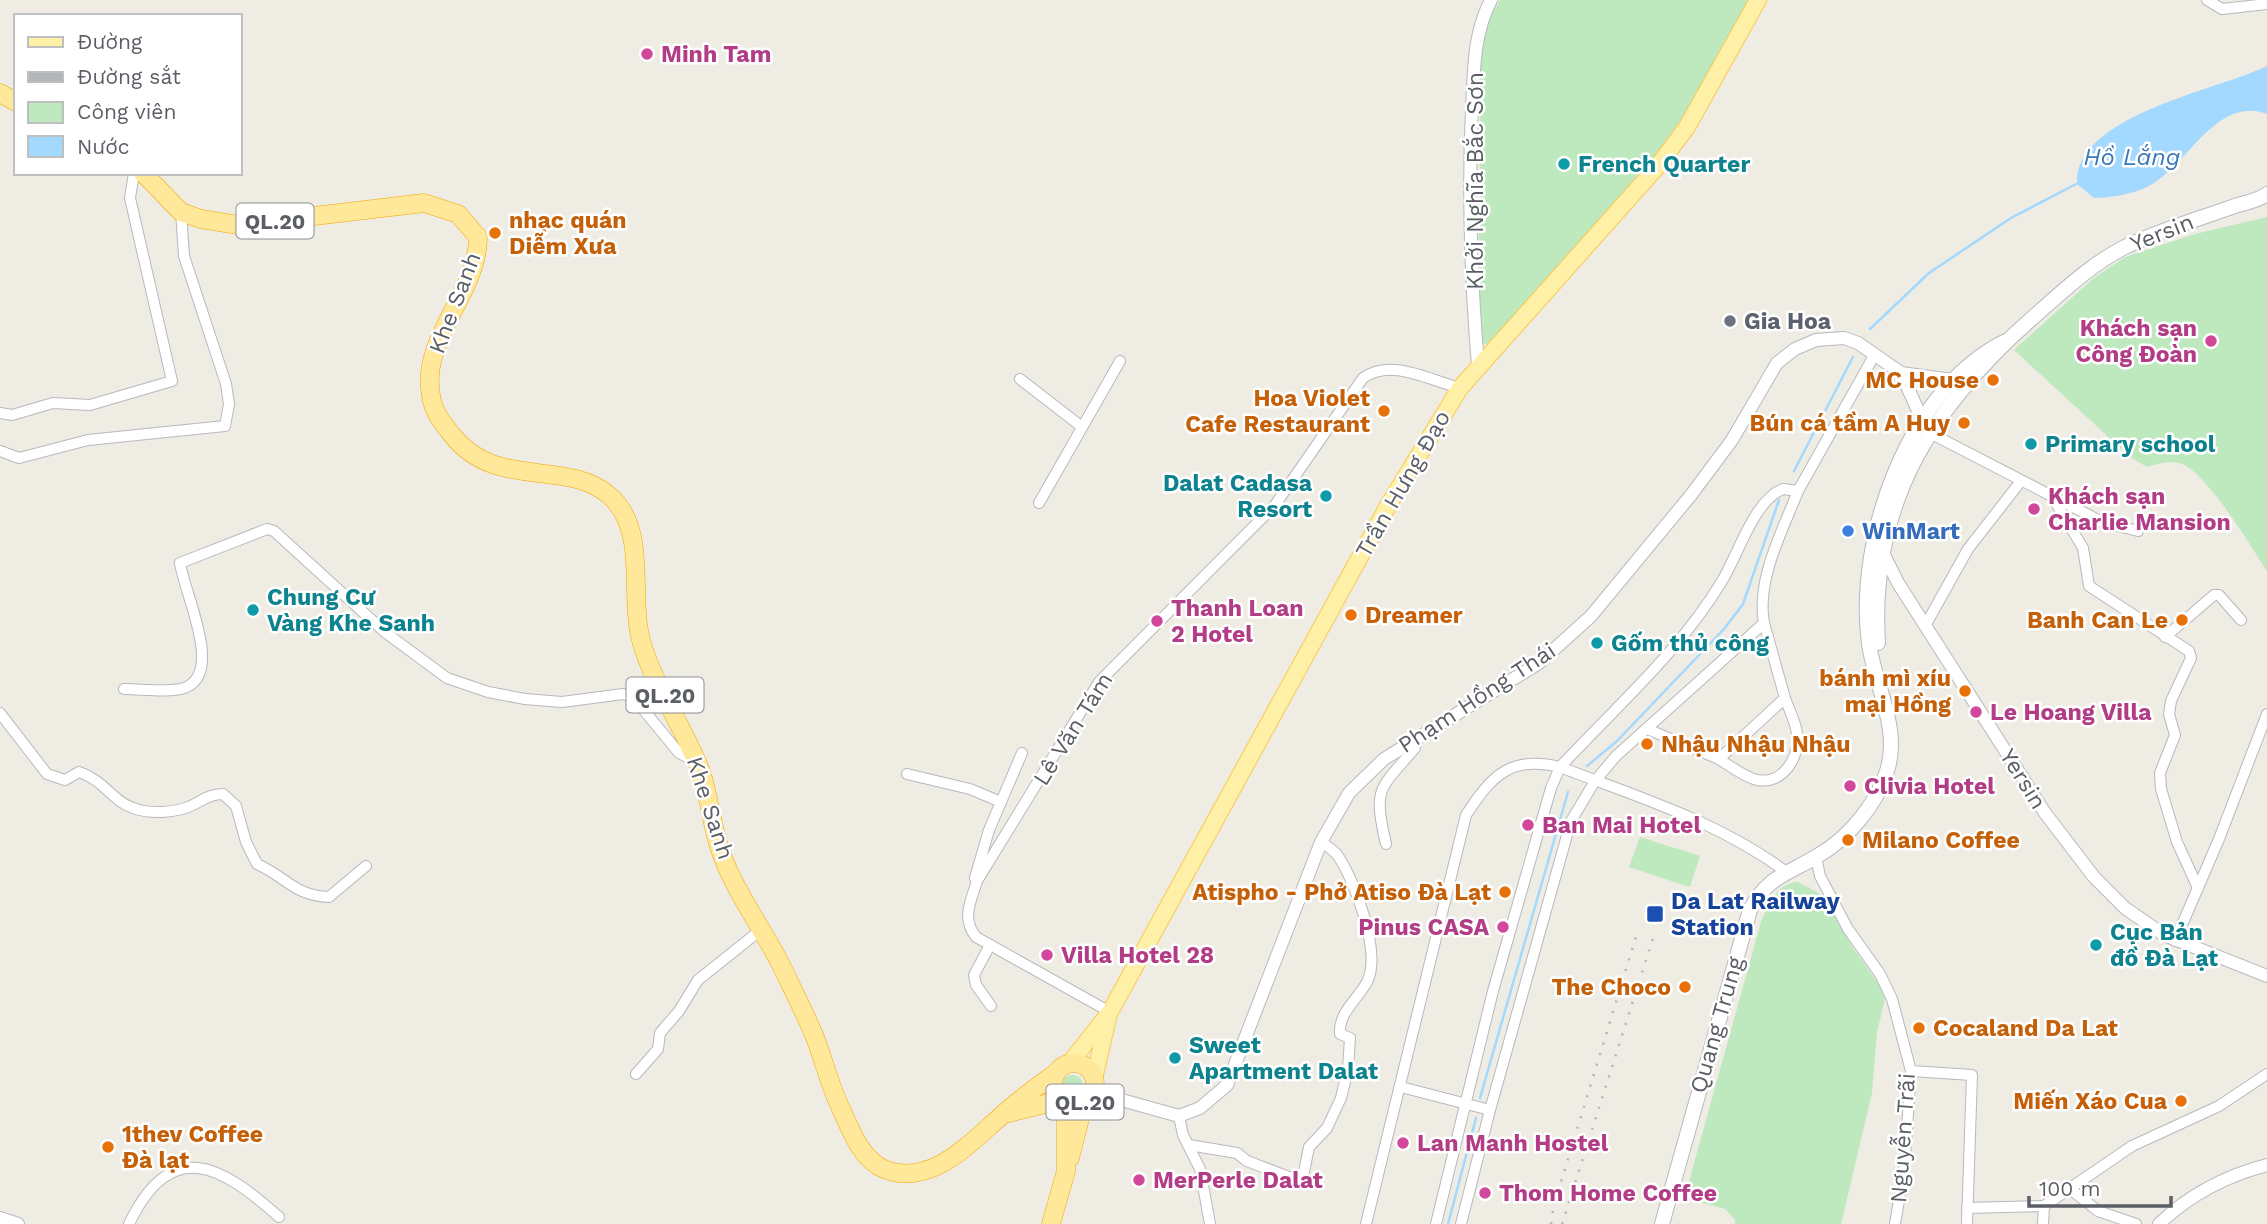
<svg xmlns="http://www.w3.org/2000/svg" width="2267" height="1224" font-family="'Work Sans',sans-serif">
<rect width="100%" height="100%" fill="#efece3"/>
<g fill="#bee8be">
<polygon points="1500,0 1749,0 1682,118 1640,176 1488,345 1480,342 1478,320 1481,53 1485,26"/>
<path d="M2267 217V571C2251 547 2206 470 2179 463 2168 460 2157 464 2147 467L2130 457 2014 350 2094 278 2125 257 2195 234Z"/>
<polygon points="1640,837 1700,856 1690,887 1629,867"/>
<path d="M1798 882 1822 895 1853 948 1878 983 1885 999 1877 1032 1872 1093 1841 1224H1735V1220L1725 1209 1688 1199 1686 1192 1761 922C1769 904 1777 883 1798 882Z"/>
<circle cx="1072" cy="1086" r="11"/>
</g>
<path fill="#a3d8ff" d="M2267 66V114C2215 95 2187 168 2147 187 2132 194 2110 198 2094 198L2077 184C2074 115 2219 90 2267 66Z"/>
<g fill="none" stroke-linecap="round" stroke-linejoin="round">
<g stroke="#a3d8ff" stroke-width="2.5">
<polyline points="1870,329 1929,273 2011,218 2078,183"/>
<polyline points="1794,471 1853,357"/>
<polyline points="1587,766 1617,741 1724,629 1743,604 1779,500"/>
<polyline points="1480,1098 1568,792"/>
<polyline points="1448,1224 1476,1118"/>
</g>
<defs>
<g id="minor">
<polyline points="2207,0 2222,9 2267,4"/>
<polyline points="1020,379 1082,427"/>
<polyline points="0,413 12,415 53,403 90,405 172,381 130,198 134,173"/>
<polyline points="1928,432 2102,522 2138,531"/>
<polyline points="0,451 19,458 88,440 225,426 229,404 226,384 184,256 181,212"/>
<polyline points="2053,498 2083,548 2089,586 2189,651 2191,658 2171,701 2169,714 2175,735 2160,773 2161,789 2177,842 2198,888"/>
<polyline points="1039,503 1120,361"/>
<polyline points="1925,626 1968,549 2021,481"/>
<polyline points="2165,637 2214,595 2219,595 2241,620"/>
<path d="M124 689C142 689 168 693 184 688 225 674 184 593 180 563L267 529 274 531 386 633 447 678 488 692 525 699 562 702 623 694 633 697 679 753 697 762"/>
<path d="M0 713 47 774 65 780 79 772C104 780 112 801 133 808 149 814 172 813 188 807 201 802 208 794 223 794L236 806 246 842 257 864C286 877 295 896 329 897L366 866"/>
<polyline points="1647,729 1719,759 1785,698 1764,623"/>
<path d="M1719 759C1730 766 1744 777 1757 780 1783 785 1800 757 1797 734 1796 722 1789 710 1785 698"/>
<polyline points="907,774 970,789 1001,802"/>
<path d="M1386 844C1373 787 1379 790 1415 748L1416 738"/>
<polyline points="1816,857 1820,876 1848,929 1880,974 1892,999 1911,1071 1904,1171 1895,1224"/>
<polyline points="975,878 989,830 1022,753"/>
<polyline points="2175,941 2219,839 2267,714"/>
<polyline points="990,945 974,975 976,985 991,1006"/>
<path d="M1110 1012 976 937C961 918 971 901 977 881L1099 682 1275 505 1363 378C1392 358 1428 380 1460 388"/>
<polyline points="1911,1071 1972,1075 1967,1224"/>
<polyline points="636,1074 658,1049 660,1033 679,1011 698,980 762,929"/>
<polyline points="1401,1087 1490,1110"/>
<polyline points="1179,1116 1183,1135 1200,1169 1210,1224"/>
<path d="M1189 1145 1237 1153 1247 1161 1302 1182 1309 1147 1327 1128 1341 1098 1348 1069 1350 1038 1340 1034C1338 1013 1358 999 1367 982 1382 953 1355 881 1338 856 1334 850 1327 846 1321 842"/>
<polyline points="2069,1188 2098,1211 2136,1224"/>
<polyline points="1967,1208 2044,1206"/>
<path d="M129 1224C171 1136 221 1165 279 1217"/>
<path d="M1366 1224 1466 815C1492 775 1511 755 1560 767 1638 797 1717 821 1785 871"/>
<path d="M1436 1224 1493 991 1551 788 1560 767C1616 707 1680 651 1722 581 1738 555 1754 500 1783 489L1798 491 1875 354"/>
<path d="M1461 1224 1490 1110 1571 821 1595 781 1616 756 1764 623C1756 579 1783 530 1798 491"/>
<polyline points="2043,1224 2044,1206 2132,1146 2219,1106 2267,1074"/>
</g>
<g id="tertiary">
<path d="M1478 365C1471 281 1468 194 1472 109 1474 72 1473 34 1491 0"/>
<polyline points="1901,373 1960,381"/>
<polyline points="1882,551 1898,583 2045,813 2094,877 2125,908 2164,935 2267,976"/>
<polyline points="1093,1092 1179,1116 1200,1108 1227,1085 1321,842 1349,793 1384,759 1539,663 1591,616 1691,495 1732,440 1777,363 1795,349 1816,340 1844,338 1858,343 1901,373 1925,426"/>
<polyline points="0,1218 18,1224"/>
<path d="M2159 1224C2190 1194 2225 1176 2267 1165"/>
</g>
<g id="secondary">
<path d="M1878 643C1869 501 1934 403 2038 313 2064 290 2092 264 2123 248 2157 231 2196 220 2232 207 2243 203 2258 201 2267 194"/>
<path d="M1662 1224 1750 910C1768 875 1789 874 1819 855 1848 838 1875 806 1886 774 1902 730 1875 687 1869 644 1855 541 1907 389 2006 341"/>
</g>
<g id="primary">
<polyline points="1069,1064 1110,1012 1389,504 1460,388 1657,167 1687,127 1758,0"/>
<polyline points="1094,1079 1108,1018"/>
</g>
<g id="trunk">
<polyline points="0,93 16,102"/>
<path d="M143 173 181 212 201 219 238 225 424 203 458 214 478 237C478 296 417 339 432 401 435 414 444 425 452 435 496 491 567 458 610 496 646 528 631 588 639 631 647 676 685 728 701 772 709 796 711 820 718 843 730 885 760 924 780 963 791 986 804 1011 814 1035 824 1060 830 1087 842 1111 851 1131 862 1160 884 1169 930 1188 970 1143 1000 1117 1018 1100 1038 1086 1058 1071"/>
<circle cx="1074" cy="1084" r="21"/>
<polyline points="1009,1113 1060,1100"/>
<polyline points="1070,1158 1084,1103"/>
<polyline points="1051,1224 1066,1171 1066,1104"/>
</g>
</defs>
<use href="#minor" stroke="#b6b9be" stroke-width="12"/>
<use href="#tertiary" stroke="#b6b9be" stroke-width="14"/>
<use href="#secondary" stroke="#b7bac0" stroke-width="16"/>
<use href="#primary" stroke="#f9c952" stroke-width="18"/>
<use href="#trunk" stroke="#f2a400" stroke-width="19"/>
<use href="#minor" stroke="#fff" stroke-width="10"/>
<use href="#tertiary" stroke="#fff" stroke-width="12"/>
<use href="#secondary" stroke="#fff" stroke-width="14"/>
<use href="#primary" stroke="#fff0a8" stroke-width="16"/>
<use href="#trunk" stroke="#ffe899" stroke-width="18"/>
<g stroke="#b4b5b6" stroke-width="2.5" stroke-dasharray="2 9" stroke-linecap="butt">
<polyline points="1551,1224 1554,1205 1638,930"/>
<polyline points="1562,1224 1655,932"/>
</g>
</g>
<g fill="#d1479c" stroke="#fff" stroke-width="2.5">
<circle cx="647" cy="54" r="7"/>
<circle cx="2211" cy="341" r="7"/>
<circle cx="2034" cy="509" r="7"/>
<circle cx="1157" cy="621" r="7"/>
<circle cx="1976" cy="712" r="7"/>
<circle cx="1850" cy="786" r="7"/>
<circle cx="1528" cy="825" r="7"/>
<circle cx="1503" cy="927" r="7"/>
<circle cx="1047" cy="955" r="7"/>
<circle cx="1403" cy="1143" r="7"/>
<circle cx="1139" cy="1180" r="7"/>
<circle cx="1485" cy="1193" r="7"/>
</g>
<g fill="#0f9aa8" stroke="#fff" stroke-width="2.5">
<circle cx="1564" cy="164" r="7"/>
<circle cx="2031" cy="444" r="7"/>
<circle cx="1326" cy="496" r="7"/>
<circle cx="253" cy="610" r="7"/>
<circle cx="1597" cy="643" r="7"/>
<circle cx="2096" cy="945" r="7"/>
<circle cx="1175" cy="1058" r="7"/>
</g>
<g fill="#e8710a" stroke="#fff" stroke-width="2.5">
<circle cx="495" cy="233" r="7"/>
<circle cx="1993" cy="380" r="7"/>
<circle cx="1384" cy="411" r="7"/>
<circle cx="1964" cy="423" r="7"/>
<circle cx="1351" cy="615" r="7"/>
<circle cx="2182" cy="620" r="7"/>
<circle cx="1965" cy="691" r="7"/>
<circle cx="1647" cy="744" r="7"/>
<circle cx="1848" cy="840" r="7"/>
<circle cx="1505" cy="892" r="7"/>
<circle cx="1685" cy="987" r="7"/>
<circle cx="1919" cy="1028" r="7"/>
<circle cx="2181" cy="1101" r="7"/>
<circle cx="108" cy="1147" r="7"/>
</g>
<circle fill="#6b7280" stroke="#fff" stroke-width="2.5" cx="1730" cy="321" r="7"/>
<circle fill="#3f7fe0" stroke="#fff" stroke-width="2.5" cx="1848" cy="531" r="7"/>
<rect fill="#1a4fb4" stroke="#fff" stroke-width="2.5" x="1646" y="905" width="18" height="18" rx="3.5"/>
<g text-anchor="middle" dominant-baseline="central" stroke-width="5" stroke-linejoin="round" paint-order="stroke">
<g fill="#fff" stroke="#8c8f93" stroke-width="2">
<rect x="236.5" y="203.5" width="77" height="35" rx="5"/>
<rect x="626.5" y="677.5" width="77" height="35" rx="5"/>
<rect x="1046.5" y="1084.5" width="77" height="35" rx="5"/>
</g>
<g font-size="21" font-weight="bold" fill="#5b5f65">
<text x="275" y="221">QL.20</text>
<text x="665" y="695">QL.20</text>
<text x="1085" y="1102">QL.20</text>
</g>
<g font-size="23" font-weight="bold" fill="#b23c85" stroke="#fff" text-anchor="start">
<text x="661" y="54">Minh Tam</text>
<text x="2197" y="328" text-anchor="end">Khách sạn<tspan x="2197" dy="26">Công Đoàn</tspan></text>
<text x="2048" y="496">Khách sạn<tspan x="2048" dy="26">Charlie Mansion</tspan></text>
<text x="1171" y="608">Thanh Loan<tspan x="1171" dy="26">2 Hotel</tspan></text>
<text x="1990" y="712">Le Hoang Villa</text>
<text x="1864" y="786">Clivia Hotel</text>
<text x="1542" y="825">Ban Mai Hotel</text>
<text x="1489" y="927" text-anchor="end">Pinus CASA</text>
<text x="1061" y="955">Villa Hotel 28</text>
<text x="1417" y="1143">Lan Manh Hostel</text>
<text x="1153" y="1180">MerPerle Dalat</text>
<text x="1499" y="1193">Thom Home Coffee</text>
</g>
<g font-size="23" font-weight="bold" fill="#0d838f" stroke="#fff" text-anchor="start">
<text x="1578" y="164">French Quarter</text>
<text x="2045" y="444">Primary school</text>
<text x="1312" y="483" text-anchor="end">Dalat Cadasa<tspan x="1312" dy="26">Resort</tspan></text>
<text x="267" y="597">Chung Cư<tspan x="267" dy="26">Vàng Khe Sanh</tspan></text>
<text x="1611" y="643">Gốm thủ công</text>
<text x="2110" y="932">Cục Bản<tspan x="2110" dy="26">đồ Đà Lạt</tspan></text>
<text x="1189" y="1045">Sweet<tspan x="1189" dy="26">Apartment Dalat</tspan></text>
</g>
<g font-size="23" fill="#5b5f65" stroke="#fff">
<text transform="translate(1475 181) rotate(-90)">Khởi Nghĩa Bắc Sơn</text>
<text transform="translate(2162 233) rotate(-22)">Yersin</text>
<text transform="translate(455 303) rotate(-69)">Khe Sanh</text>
<text transform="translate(1403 484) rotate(-60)">Trần Hưng Đạo</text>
<text transform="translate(1477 698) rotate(-33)">Phạm Hồng Thái</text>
<text transform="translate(1073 729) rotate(-58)">Lê Văn Tám</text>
<text transform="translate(2023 779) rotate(58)">Yersin</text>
<text transform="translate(710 808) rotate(72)">Khe Sanh</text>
<text transform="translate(1717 1025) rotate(-74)">Quang Trung</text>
<text transform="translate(1903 1138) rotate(-86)">Nguyễn Trãi</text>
</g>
<g font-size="23" font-weight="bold" fill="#c56008" stroke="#fff" text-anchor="end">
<text x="509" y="220" text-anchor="start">nhạc quán<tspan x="509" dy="26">Diễm Xưa</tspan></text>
<text x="1979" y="380">MC House</text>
<text x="1370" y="398">Hoa Violet<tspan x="1370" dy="26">Cafe Restaurant</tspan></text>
<text x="1950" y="423">Bún cá tầm A Huy</text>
<text x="1365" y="615" text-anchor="start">Dreamer</text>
<text x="2168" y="620">Banh Can Le</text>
<text x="1951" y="678">bánh mì xíu<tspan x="1951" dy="26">mại Hồng</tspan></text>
<text x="1661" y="744" text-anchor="start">Nhậu Nhậu Nhậu</text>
<text x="1862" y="840" text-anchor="start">Milano Coffee</text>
<text x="1491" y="892">Atispho - Phở Atiso Đà Lạt</text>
<text x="1671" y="987">The Choco</text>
<text x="1933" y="1028" text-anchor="start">Cocaland Da Lat</text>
<text x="2167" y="1101">Miến Xáo Cua</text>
<text x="122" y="1134" text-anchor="start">1thev Coffee<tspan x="122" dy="26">Đà lạt</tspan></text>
</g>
<g font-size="23" font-weight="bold" fill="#5b616d" stroke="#fff" text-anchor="start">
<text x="1744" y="321">Gia Hoa</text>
</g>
<g font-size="23" font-weight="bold" fill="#366cbe" stroke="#fff" text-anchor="start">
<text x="1862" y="531">WinMart</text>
</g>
<g font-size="23" font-weight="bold" fill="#164399" stroke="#fff" text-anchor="start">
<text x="1671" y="901">Da Lat Railway<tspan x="1671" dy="26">Station</tspan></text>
</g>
<g font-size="24" font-style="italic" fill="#3a78b8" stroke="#fff">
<text x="2132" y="157">Hồ Lắng</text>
</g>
</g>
<rect x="14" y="14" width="228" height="161" fill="#ffffff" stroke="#bdbfc1" stroke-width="2"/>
<rect x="28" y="37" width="35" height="10" fill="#fff0a8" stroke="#bdbfc1" stroke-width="2"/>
<text x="77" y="49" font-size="21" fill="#5b5f65">Đường</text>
<rect x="28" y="72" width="35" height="10" fill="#b4b5b6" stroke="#bdbfc1" stroke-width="2"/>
<text x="77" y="84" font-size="21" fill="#5b5f65">Đường sắt</text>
<rect x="28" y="102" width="35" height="21" fill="#bee8be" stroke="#bdbfc1" stroke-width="2"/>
<text x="77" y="119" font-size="21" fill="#5b5f65">Công viên</text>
<rect x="28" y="136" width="35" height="21" fill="#a3d8ff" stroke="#bdbfc1" stroke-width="2"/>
<text x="77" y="154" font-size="21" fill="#5b5f65">Nước</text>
<path d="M2029 1196v10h142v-10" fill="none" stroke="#5b5f65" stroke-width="3.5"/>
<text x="2039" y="1196" font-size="21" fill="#5b5f65" stroke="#ffffff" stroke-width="5" paint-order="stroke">100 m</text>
</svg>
